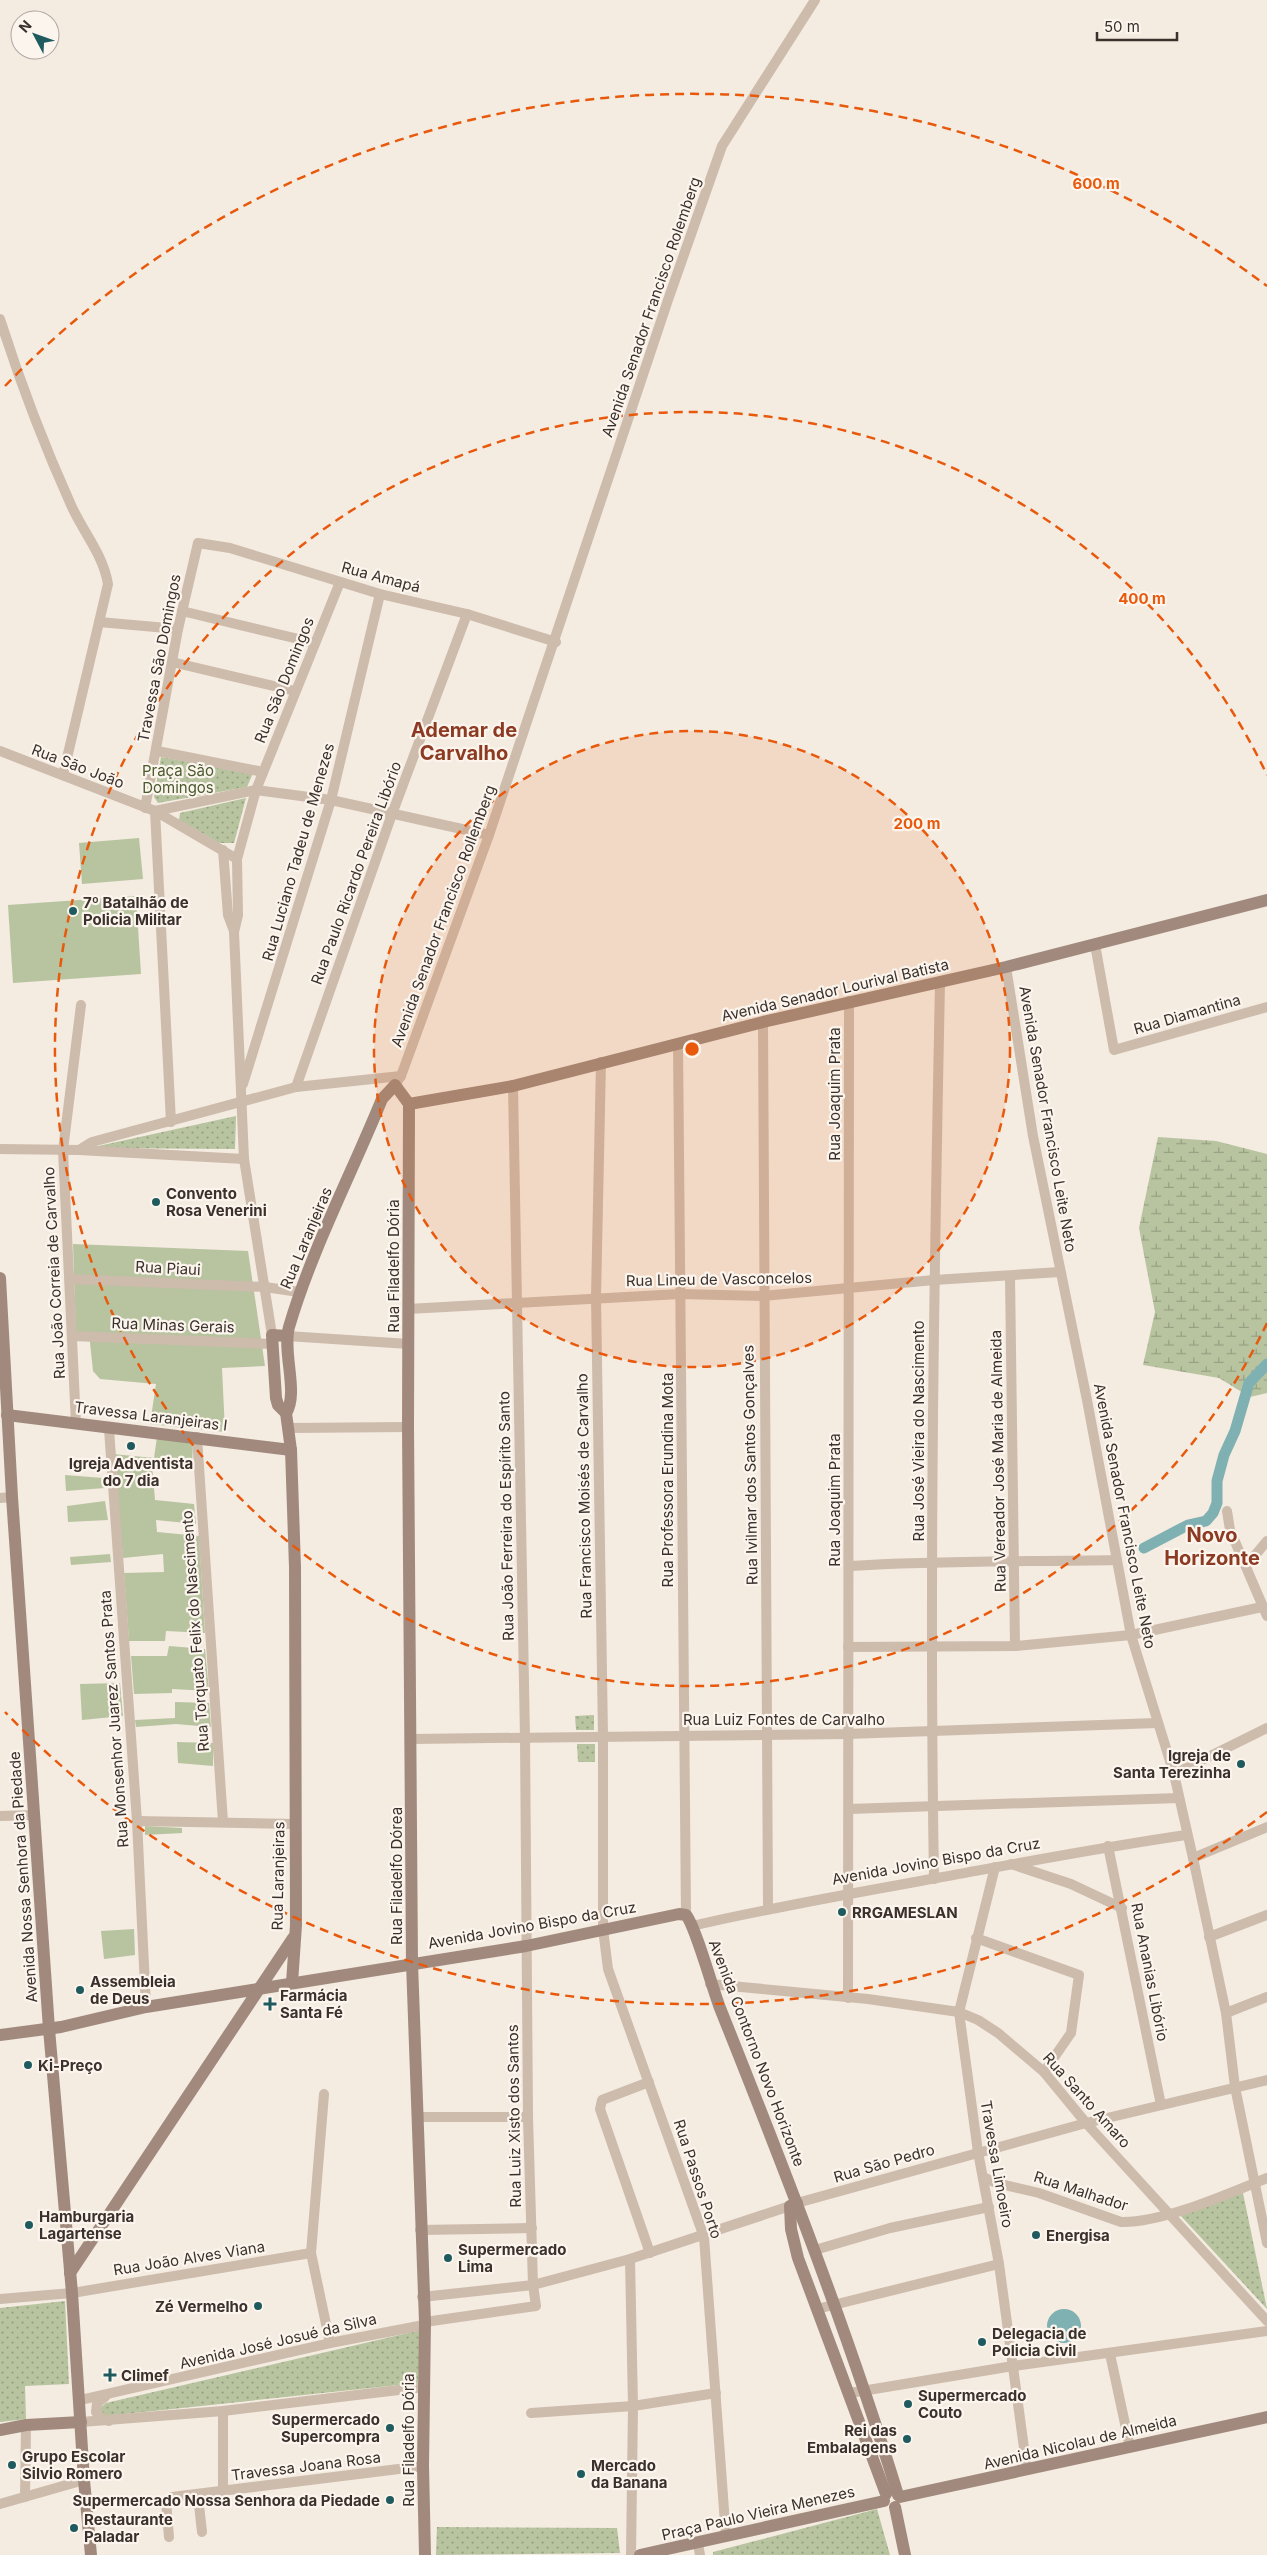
<svg xmlns="http://www.w3.org/2000/svg" width="1267" height="2555" font-family="Inter,sans-serif">
<defs>
<pattern id="wetland-marsh" width="20" height="14" patternUnits="userSpaceOnUse" patternTransform="scale(1.25)"><rect width="20" height="14" fill="#b8c4a0"/><path d="M1 5h8M5 5V1M11 12h8M15 12V8" fill="none" stroke="#97a083"/></pattern>
<pattern id="park-dots" width="8" height="8" patternUnits="userSpaceOnUse" patternTransform="scale(1.25)"><rect width="8" height="8" fill="#b8c4a0"/><path d="M2 2h.1M6 6h.1" fill="none" stroke="#97a083" stroke-width="1.8" stroke-linecap="round"/></pattern>
</defs>
<rect width="100%" height="100%" fill="#f4ebe1"/>
<g fill="#b8c4a0">
<polygon points="139,838 143,879 82,884 79,843"/>
<polygon points="136,896 141,974 13,983 8,905"/>
<polygon points="73,1244 248,1251 265,1366 222,1368 225,1432 150,1424 156,1384 100,1379 93,1371 89,1333 76,1334"/>
<polygon points="157,1437 193,1440 192,1466 152,1465 155,1500 194,1504 196,1524 156,1520 157,1532 199,1536 205,1633 166,1631 165,1641 129,1641 124,1573 164,1572 163,1554 123,1558 113,1454 154,1458"/>
<polygon points="65,1475 103,1478 105,1488 66,1491"/>
<polygon points="105,1501 108,1520 68,1522 67,1506"/>
<polygon points="110,1554 111,1562 71,1565 70,1557"/>
<polygon points="169,1646 205,1649 209,1691 172,1689 172,1693 134,1694 131,1656 167,1656"/>
<polygon points="120,1683 123,1716 82,1720 80,1684"/>
<polygon points="175,1702 209,1703 211,1727 176,1724 136,1727 135,1720 175,1718"/>
<polygon points="177,1742 213,1743 213,1766 178,1763"/>
<polygon points="145,1826 182,1828 182,1833 145,1835"/>
<polygon points="134,1929 135,1955 104,1959 101,1931"/>
</g>
<polygon fill="url(#wetland-marsh)" points="1158,1137 1216,1141 1267,1154 1267,1393 1250,1397 1219,1378 1143,1365 1155,1312 1139,1228"/>
<g fill="url(#park-dots)">
<polygon points="161,757 253,773 247,787 158,803 154,797"/>
<polygon points="246,798 234,843 219,843 179,820 180,813"/>
<polygon points="236,1116 235,1149 89,1148"/>
<polygon points="594,1715 594,1730 576,1730 575,1716"/>
<polygon points="577,1744 595,1744 595,1762 578,1762"/>
<polygon points="1243,2193 1267,2309 1180,2215"/>
<polygon points="65,2301 69,2384 25,2386 26,2419 0,2422 0,2308"/>
<polygon points="421,2330 418,2383 106,2416 100,2414 101,2407 106,2403"/>
<polygon points="877,2509 890,2555 713,2555 713,2552"/>
<polygon points="437,2527 617,2528 620,2553 436,2555"/>
</g>
<circle fill="#7fb0b2" cx="1064" cy="2326" r="17"/>
<g fill="none" stroke-linecap="round" stroke-linejoin="round">
<polyline stroke="#7fb0b2" stroke-width="11" points="1144,1548 1188,1525 1206,1521 1213,1513 1217,1503 1217,1481 1224,1455 1235,1431 1249,1383 1267,1364"/>
<g stroke="#cdbbac" stroke-width="10">
<path d="M0 319C20 382 44 445 71 505 83 532 103 554 108 584L63 775"/>
<polyline points="182,611 315,643"/>
<polyline points="99,622 178,629"/>
<polyline points="172,662 295,691"/>
<polyline points="0,751 155,811 237,859"/>
<polyline points="157,751 263,772"/>
<polyline points="145,808 178,629 198,543 230,548 380,594 467,614 556,642"/>
<polyline points="155,811 256,790 331,800 489,835"/>
<polyline points="155,811 171,1122"/>
<polyline points="223,850 228,915 234,931"/>
<polyline points="1096,950 1114,1050 1267,1007"/>
<polyline points="1006,967 1033,1136 1087,1400 1131,1635 1174,1774 1193,1858 1226,2013 1235,2087 1267,2243"/>
<polyline points="763,1022 768,1908"/>
<polyline points="678,1044 686,1915"/>
<polyline points="601,1062 596,1297 603,1736 603,1929 608,1969 704,2237 726,2537"/>
<polyline points="243,1084 331,800 380,594"/>
<polyline points="395,1085 401,1076 489,835 668,300 722,146 815,0"/>
<polyline points="296,1087 392,814 467,614"/>
<polyline points="0,1149 79,1150 244,1159 234,932 238,915 237,859 256,790 340,582"/>
<polyline points="79,1150 92,1142 296,1087 401,1076"/>
<polyline points="244,1159 272,1335"/>
<polyline points="1010,1276 1015,1646"/>
<polyline points="70,1279 265,1287 299,1292"/>
<polyline points="408,1309 680,1294 763,1296 934,1280 1060,1272"/>
<polyline points="72,1336 272,1344"/>
<polyline points="287,1336 409,1344"/>
<polyline points="76,1424 63,1150 81,1005"/>
<polyline points="288,1428 408,1427"/>
<polyline points="109,1429 137,1821 146,2007"/>
<polyline points="197,1437 223,1822"/>
<polyline points="0,1498 12,1497"/>
<polyline points="1227,1511 1230,1530 1267,1616"/>
<polyline points="1247,1565 1267,1541"/>
<path d="M850 1566C939 1560 1028 1562 1117 1560"/>
<polyline points="848,1647 1015,1646 1131,1635 1262,1607"/>
<polyline points="412,1739 847,1734 1157,1723"/>
<polyline points="1174,1774 1267,1728"/>
<polyline points="849,1809 1179,1798"/>
<polyline points="0,1816 35,1815"/>
<polyline points="137,1821 295,1824"/>
<polyline points="1108,1846 1161,2105"/>
<polyline points="1193,1858 1267,1827"/>
<polyline points="1011,1864 1071,1884 1122,1908"/>
<polyline points="995,1867 959,2012 978,2152 999,2264 1027,2470"/>
<path d="M934 1879C929 1580 934 1281 940 983"/>
<path d="M692 1926C773 1907 855 1893 937 1878 1020 1863 1103 1847 1186 1835"/>
<polyline points="1209,1937 1267,1915"/>
<polyline points="976,1938 1079,1975 1071,2033 1044,2072"/>
<polyline points="710,1984 868,1999 959,2012 978,2020 998,2033 1044,2072 1086,2123 1267,2321"/>
<polyline points="848,1998 849,1001"/>
<polyline points="1226,2013 1267,1997"/>
<polyline points="649,2082 602,2100 600,2109 650,2253"/>
<polyline points="324,2094 311,2253 330,2343"/>
<polyline points="418,2117 528,2117"/>
<path d="M983 2177 996 2183 1039 2193 1121 2222C1163 2223 1227 2194 1267 2178"/>
<polyline points="797,2203 1086,2123 1267,2080"/>
<polyline points="420,2230 532,2228"/>
<polyline points="815,2250 890,2228 989,2207"/>
<polyline points="630,2259 633,2406 631,2555"/>
<polyline points="422,2297 533,2285 630,2259 790,2206"/>
<polyline points="0,2299 72,2293 311,2253"/>
<polyline points="817,2309 999,2264"/>
<polyline points="425,2322 536,2306 533,2285 528,2117 525,1738 513,1086"/>
<polyline points="1110,2354 1130,2447"/>
<polyline points="850,2393 1013,2366 1267,2331"/>
<polyline points="105,2397 97,2403 96,2412 102,2419 109,2421"/>
<polyline points="80,2400 330,2343 424,2325"/>
<polyline points="223,2411 223,2492"/>
<polyline points="531,2413 633,2406 716,2393"/>
<polyline points="81,2422 223,2411 424,2387"/>
<polyline points="198,2496 202,2532"/>
<polyline points="25,2497 26,2425"/>
<polyline points="0,2504 84,2480"/>
<polyline points="169,2537 166,2501 172,2497 423,2466"/>
<polyline points="698,2544 700,2555"/>
</g>
<g stroke="#a18a7d" stroke-width="12">
<polyline points="409,1104 408,1427 412,1963 425,2322 423,2466 425,2555"/>
<polyline points="409,1104 513,1086 763,1022 1006,967 1267,900"/>
<polyline points="0,1278 12,1497 49,2029 72,2293 84,2480 91,2555"/>
<polyline points="287,1336 272,1335 276,1398 278,1405 286,1413 291,1450 295,1567 296,1925 292,1983"/>
<path d="M286 1413C299 1393 282 1352 289 1327 312 1249 351 1175 382 1099L395 1085 409 1104"/>
<polyline points="7,1415 291,1450"/>
<path d="M0 2035 61 2027 146 2007 526 1946 679 1914 686 1915C695 1925 713 1990 720 2008 784 2168 847 2329 898 2495"/>
<polyline points="797,2203 790,2206 791,2229 798,2258 886,2494"/>
<polyline points="70,2273 293,1938"/>
<polyline points="0,2430 26,2425 81,2422"/>
<polyline points="900,2497 1267,2417"/>
<polyline points="895,2507 905,2555"/>
<polyline points="640,2555 884,2501"/>
</g>
</g>
<circle cx="692" cy="1049" r="318" fill="#e8590c" fill-opacity=".12"/>
<g fill="none" stroke="#e8590c" stroke-width="2.5" stroke-dasharray="9 6">
<circle cx="692" cy="1049" r="318"/>
<path d="M1267 1323A637 637 0 1 1 1267 775"/>
<path d="M1267 1812A955 955 0 0 1 5 1712M5 386A955 955 0 0 1 1267 286"/>
</g>
<g fill="#1f5a5e" stroke="#fbf5ee" stroke-width="2">
<circle cx="73" cy="911" r="5"/>
<circle cx="156" cy="1202" r="5"/>
<circle cx="131" cy="1446" r="5"/>
<circle cx="1241" cy="1764" r="5"/>
<circle cx="842" cy="1912" r="5"/>
<circle cx="80" cy="1990" r="5"/>
<path d="M267.5 1996.5h5v5h5v5h-5v5h-5v-5h-5v-5h5z"/>
<circle cx="28" cy="2065" r="5"/>
<circle cx="29" cy="2225" r="5"/>
<circle cx="1036" cy="2235" r="5"/>
<circle cx="448" cy="2258" r="5"/>
<circle cx="258" cy="2306" r="5"/>
<circle cx="982" cy="2342" r="5"/>
<path d="M107.5 2367.5h5v5h5v5h-5v5h-5v-5h-5v-5h5z"/>
<circle cx="908" cy="2404" r="5"/>
<circle cx="390" cy="2428" r="5"/>
<circle cx="907" cy="2439" r="5"/>
<circle cx="12" cy="2465" r="5"/>
<circle cx="581" cy="2474" r="5"/>
<circle cx="390" cy="2500" r="5"/>
<circle cx="74" cy="2528" r="5"/>
</g>
<g text-anchor="middle" dominant-baseline="central" stroke-width="4.5" stroke-linejoin="round" paint-order="stroke">
<g font-size="15" fill="#3b302b" stroke="#fbf5ee">
<text transform="translate(651 307) rotate(-71)">Avenida Senador Francisco Rolemberg</text>
<text transform="translate(381 577) rotate(15)">Rua Amapá</text>
<text transform="translate(159 658) rotate(-79)">Travessa São Domingos</text>
<text transform="translate(284 680) rotate(-68)">Rua São Domingos</text>
<text transform="translate(78 766) rotate(21)">Rua São João</text>
<text transform="translate(298 852) rotate(-74)">Rua Luciano Tadeu de Menezes</text>
<text transform="translate(356 873) rotate(-70)">Rua Paulo Ricardo Pereira Libório</text>
<text transform="translate(443 916) rotate(-70)">Avenida Senador Francisco Rollemberg</text>
<text transform="translate(835 990) rotate(-13)">Avenida Senador Lourival Batista</text>
<text transform="translate(1187 1014) rotate(-16)">Rua Diamantina</text>
<text transform="translate(834 1094) rotate(-90)">Rua Joaquim Prata</text>
<text transform="translate(1048 1119) rotate(80)">Avenida Senador Francisco Leite Neto</text>
<text transform="translate(306 1238) rotate(-67)">Rua Laranjeiras</text>
<text transform="translate(393 1266) rotate(-90)">Rua Filadelfo Dória</text>
<text transform="translate(168 1268) rotate(3)">Rua Piaui</text>
<text transform="translate(54 1273) rotate(-93)">Rua João Correia de Carvalho</text>
<text transform="translate(719 1279) rotate(-1)">Rua Lineu de Vasconcelos</text>
<text transform="translate(173 1325) rotate(2)">Rua Minas Gerais</text>
<text transform="translate(151 1416) rotate(7)">Travessa Laranjeiras I</text>
<text transform="translate(918 1431) rotate(-90)">Rua José Vieira do Nascimento</text>
<text transform="translate(998 1461) rotate(-91)">Rua Vereador José Maria de Almeida</text>
<text transform="translate(750 1465) rotate(-91)">Rua Ivilmar dos Santos Gonçalves</text>
<text transform="translate(667 1480) rotate(-90)">Rua Professora Erundina Mota</text>
<text transform="translate(584 1496) rotate(-91)">Rua Francisco Moisés de Carvalho</text>
<text transform="translate(834 1500) rotate(-90)">Rua Joaquim Prata</text>
<text transform="translate(506 1516) rotate(-91)">Rua João Ferreira do Espírito Santo</text>
<text transform="translate(1125 1516) rotate(79)">Avenida Senador Francisco Leite Neto</text>
<text transform="translate(195 1631) rotate(-94)">Rua Torquato Felix do Nascimento</text>
<text transform="translate(114 1719) rotate(-94)">Rua Monsenhor Juarez Santos Prata</text>
<text x="784" y="1719">Rua Luiz Fontes de Carvalho</text>
<text transform="translate(936 1861) rotate(-10)">Avenida Jovino Bispo da Cruz</text>
<text transform="translate(278 1876) rotate(-89)">Rua Laranjeiras</text>
<text transform="translate(396 1876) rotate(-90)">Rua Filadelfo Dórea</text>
<text transform="translate(23 1877) rotate(-94)">Avenida Nossa Senhora da Piedade</text>
<text transform="translate(532 1925) rotate(-10)">Avenida Jovino Bispo da Cruz</text>
<text transform="translate(1150 1972) rotate(79)">Rua Ananias Libório</text>
<text transform="translate(757 2053) rotate(69)">Avenida Contorno Novo Horizonte</text>
<text transform="translate(1087 2100) rotate(48)">Rua Santo Amaro</text>
<text transform="translate(514 2116) rotate(-91)">Rua Luiz Xisto dos Santos</text>
<text transform="translate(884 2163) rotate(-16)">Rua São Pedro</text>
<text transform="translate(997 2164) rotate(80)">Travessa Limoeiro</text>
<text transform="translate(698 2179) rotate(72)">Rua Passos Porto</text>
<text transform="translate(1081 2191) rotate(18)">Rua Malhador</text>
<text transform="translate(189 2258) rotate(-9)">Rua João Alves Viana</text>
<text transform="translate(278 2341) rotate(-13)">Avenida José Josué da Silva</text>
<text transform="translate(408 2440) rotate(-90)">Rua Filadelfo Dória</text>
<text transform="translate(1080 2442) rotate(-13)">Avenida Nicolau de Almeida</text>
<text transform="translate(306 2466) rotate(-7)">Travessa Joana Rosa</text>
<text transform="translate(758 2513) rotate(-13)">Praça Paulo Vieira Menezes</text>
</g>
<g font-size="15" fill="#4a5a2e" stroke="#fbf5ee">
<text x="178" y="770">Praça São<tspan x="178" dy="17">Domingos</tspan></text>
</g>
<g font-size="15" font-weight="bold" fill="#3b302b" stroke="#fbf5ee" text-anchor="start">
<text x="83" y="902">7º Batalhão de<tspan x="83" dy="17">Policia Militar</tspan></text>
<text x="166" y="1193">Convento<tspan x="166" dy="17">Rosa Venerini</tspan></text>
<text x="131" y="1463" text-anchor="middle">Igreja Adventista<tspan x="131" dy="17">do 7 dia</tspan></text>
<text x="1231" y="1755" text-anchor="end">Igreja de<tspan x="1231" dy="17">Santa Terezinha</tspan></text>
<text x="852" y="1912">RRGAMESLAN</text>
<text x="90" y="1981">Assembleia<tspan x="90" dy="17">de Deus</tspan></text>
<text x="280" y="1995">Farmácia<tspan x="280" dy="17">Santa Fé</tspan></text>
<text x="38" y="2065">Ki-Preço</text>
<text x="39" y="2216">Hamburgaria<tspan x="39" dy="17">Lagartense</tspan></text>
<text x="1046" y="2235">Energisa</text>
<text x="458" y="2249">Supermercado<tspan x="458" dy="17">Lima</tspan></text>
<text x="248" y="2306" text-anchor="end">Zé Vermelho</text>
<text x="992" y="2333">Delegacia de<tspan x="992" dy="17">Policia Civil</tspan></text>
<text x="121" y="2375">Climef</text>
<text x="918" y="2395">Supermercado<tspan x="918" dy="17">Couto</tspan></text>
<text x="380" y="2419" text-anchor="end">Supermercado<tspan x="380" dy="17">Supercompra</tspan></text>
<text x="897" y="2430" text-anchor="end">Rei das<tspan x="897" dy="17">Embalagens</tspan></text>
<text x="22" y="2456">Grupo Escolar<tspan x="22" dy="17">Silvio Romero</tspan></text>
<text x="591" y="2465">Mercado<tspan x="591" dy="17">da Banana</tspan></text>
<text x="380" y="2500" text-anchor="end">Supermercado Nossa Senhora da Piedade</text>
<text x="84" y="2519">Restaurante<tspan x="84" dy="17">Paladar</tspan></text>
</g>
<g font-size="20" font-weight="bold" fill="#8c3b22" stroke="#fbf5ee">
<text x="464" y="730">Ademar de<tspan x="464" dy="23">Carvalho</tspan></text>
<text x="1212" y="1535">Novo<tspan x="1212" dy="23">Horizonte</tspan></text>
</g>
</g>
<circle cx="692" cy="1049" r="8" fill="#e8590c" stroke="#fbf5ee" stroke-width="2.5"/>
<g font-size="15" text-anchor="middle" font-weight="bold" fill="#e8590c" stroke="#fbf5ee" stroke-width="4.5" stroke-linejoin="round" paint-order="stroke">
<text x="1096" y="189">600 m</text>
<text x="1142" y="604">400 m</text>
<text x="917" y="829">200 m</text>
</g>
<g transform="translate(35 35) rotate(311)"><circle r="24" fill="#fbf5ee" stroke="#aea6a0"/>
<path d="M0-4L9 19L0 12L-9 19Z" fill="#1f5a5e"/>
<text y="-8" font-size="14" font-weight="bold" text-anchor="middle" fill="#3b302b">N</text>
</g>
<path d="M1097 32v8h80v-8" fill="none" stroke="#3b302b" stroke-width="2.5"/>
<text x="1104" y="32" font-size="15" fill="#3b302b" stroke="#fbf5ee" stroke-width="4" paint-order="stroke">50 m</text>
</svg>
